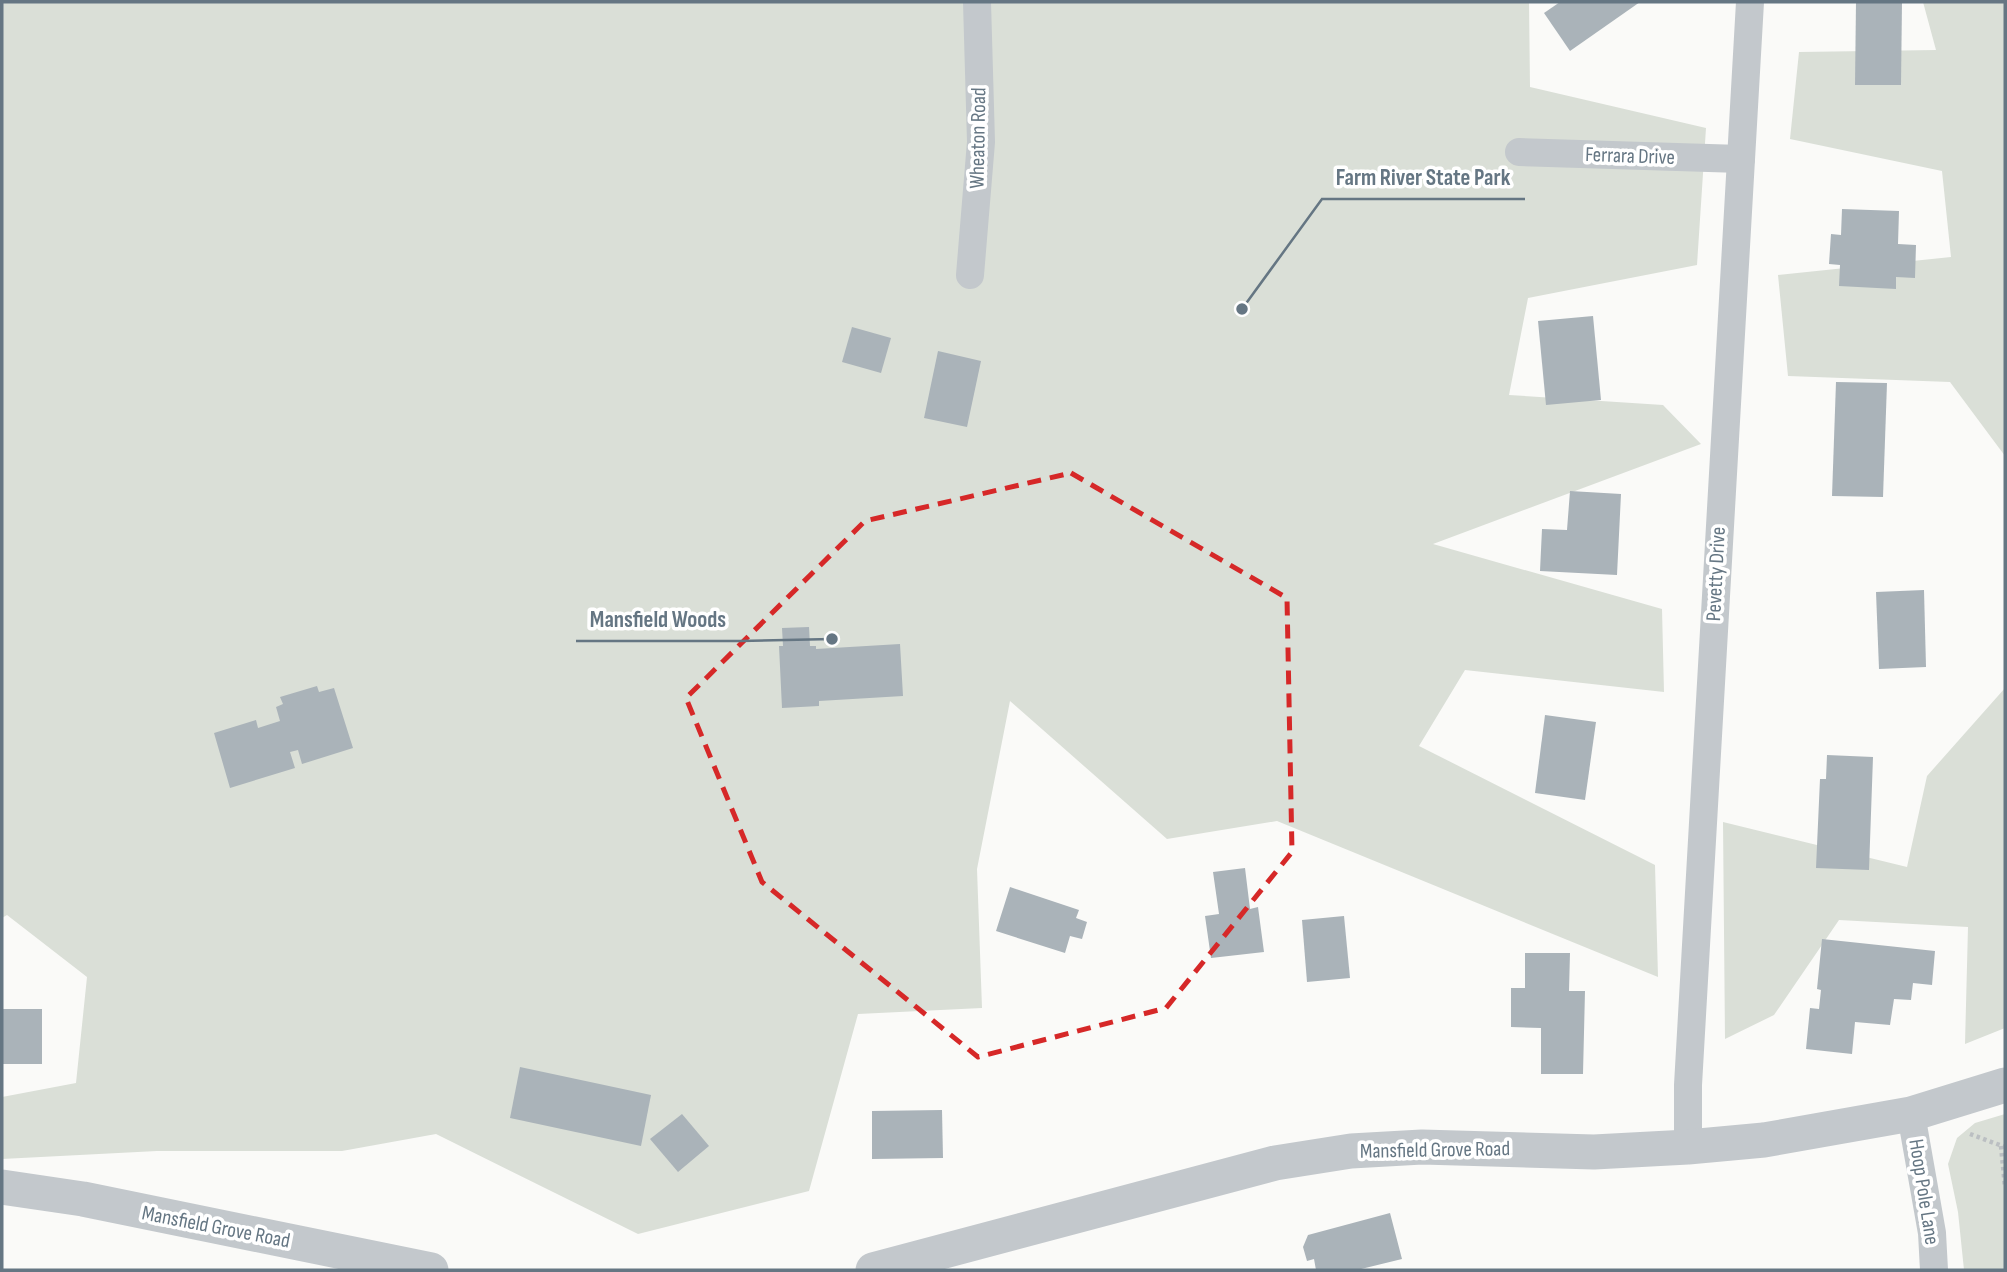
<svg xmlns="http://www.w3.org/2000/svg" width="2007" height="1272" font-family="'Sofia Sans Condensed',sans-serif">
<rect width="100%" height="100%" fill="#fafaf8"/>
<g fill="#dadfd7">
<polygon points="2,2 1529,2 1530,87 1706,128 1697,265 1528,298 1509,395 1663,405 1701,444 1433,544 1662,609 1664,692 1465,670 1419,746 1655,865 1658,977 1277,821 1167,839 1010,701 977,869 982,1008 858,1014 809,1191 638,1234 436,1134 342,1151 157,1151 2,1159 2,1097 76,1083 87,977 7,915 2,918"/>
<polygon points="1923,2 2005,2 2005,456 1950,382 1788,376 1778,275 1951,257 1942,171 1790,139 1799,52 1936,50"/>
<polygon points="2005,688 2005,1028 1965,1044 1968,927 1839,920 1774,1015 1725,1039 1723,822 1907,867 1927,776"/>
<polygon points="2005,1114 2005,1270 1964,1270 1958,1212 1948,1164 1957,1138 1975,1123"/>
</g>
<g fill="#aab3b9">
<polygon points="1560,2 1640,2 1570,51 1544,13"/>
<polygon points="1856,2 1902,2 1901,85 1855,85"/>
<polygon points="1842,209 1899,211 1898,244 1916,245 1915,278 1896,277 1896,289 1839,286 1840,265 1829,264 1831,234 1841,235"/>
<polygon points="1593,316 1601,400 1546,405 1538,321"/>
<polygon points="852,327 891,338 881,373 842,362"/>
<polygon points="938,351 981,361 967,427 924,418"/>
<polygon points="1836,382 1887,383 1883,497 1832,496"/>
<polygon points="1570,491 1621,494 1617,575 1540,571 1542,529 1567,530"/>
<polygon points="1924,590 1926,667 1879,669 1876,592"/>
<polygon points="809,627 810,646 816,646 816,649 900,644 903,696 819,701 819,706 782,708 779,646 783,646 782,628"/>
<polygon points="317,686 319,692 334,688 353,748 302,764 298,750 290,752 295,768 230,788 214,733 256,720 258,728 280,721 276,707 283,704 280,697"/>
<polygon points="1545,715 1596,722 1585,800 1535,793"/>
<polygon points="1827,755 1873,757 1869,870 1816,868 1820,779 1826,779"/>
<polygon points="1245,868 1250,909 1258,907 1264,952 1211,958 1205,916 1219,914 1213,872"/>
<polygon points="1010,887 1079,910 1076,918 1087,922 1082,939 1070,936 1065,953 996,931"/>
<polygon points="1344,916 1350,978 1307,982 1302,920"/>
<polygon points="1822,939 1935,951 1932,985 1913,983 1911,1000 1894,999 1890,1025 1855,1022 1852,1054 1806,1049 1810,1008 1819,1009 1821,990 1817,989"/>
<polygon points="1525,953 1570,953 1569,991 1585,991 1583,1074 1541,1074 1541,1028 1511,1027 1511,988 1525,988"/>
<rect x="2" y="1009" width="40" height="55"/>
<polygon points="520,1067 651,1095 641,1146 510,1118"/>
<polygon points="942,1110 943,1158 872,1159 872,1111"/>
<polygon points="682,1114 709,1146 678,1172 650,1139"/>
<polygon points="1390,1213 1402,1259 1357,1270 1316,1270 1314,1259 1307,1261 1303,1247 1308,1235"/>
</g>
<g fill="none" stroke-linecap="round" stroke-linejoin="round">
<g stroke="#bbbfc2" stroke-width="4.5" stroke-dasharray="3.5 3.5" stroke-linecap="butt">
<polyline points="1970,1134 2005,1147"/>
<polyline points="2001,1146 2005,1187"/>
</g>
<g stroke="#c3c8cc" stroke-width="28">
<polyline points="1519,152 1741,159"/>
<polyline points="970,275 981,142 977,2"/>
<polyline points="1911,1114 1932,1233 1934,1270"/>
<polyline points="1688,1147 1688,1085 1750,2"/>
</g>
<g stroke="#c3c8cc" stroke-width="35">
<polyline points="2,1187 83,1199 431,1270"/>
<polyline points="873,1270 1275,1163 1351,1151 1422,1147 1594,1152 1688,1147 1764,1140 1911,1114 2005,1085"/>
</g>
</g>
<path fill="none" stroke="#d62828" stroke-width="5" stroke-dasharray="14 9" stroke-linejoin="round" d="M1071 473 1287 598 1292 852 1166 1008 978 1057 762 882 686 698 865 521Z"/>
<g text-anchor="middle" dominant-baseline="central" stroke-width="7" stroke-linejoin="round" paint-order="stroke">
<g font-size="21" fill="#657683" stroke="#fff">
<text transform="translate(978 138) rotate(-89)">Wheaton Road</text>
<text transform="translate(1630 156) rotate(2)">Ferrara Drive</text>
<text transform="translate(1716 574) rotate(-87)">Pevetty Drive</text>
<text transform="translate(1435 1150) rotate(-1)">Mansfield Grove Road</text>
<text transform="translate(1924 1192) rotate(81)">Hoop Pole Lane</text>
<text transform="translate(216 1227) rotate(11)">Mansfield Grove Road</text>
</g>
</g>
<path fill="none" stroke="#657683" stroke-width="2.5" d="M1242 309L1322 199H1525M832 639L740 641H576"/>
<g fill="#657683" stroke="#fff" stroke-width="2.5">
<circle cx="1242" cy="309" r="7"/>
<circle cx="832" cy="639" r="7"/>
</g>
<g font-size="23" text-anchor="middle" font-weight="bold" fill="#657683" stroke="#fff" stroke-width="7" stroke-linejoin="round" paint-order="stroke">
<text x="1423" y="185">Farm River State Park</text>
<text x="658" y="627">Mansfield Woods</text>
</g>
<rect width="2007" height="1272" fill="none" stroke="#657683" stroke-width="7"/>
</svg>
